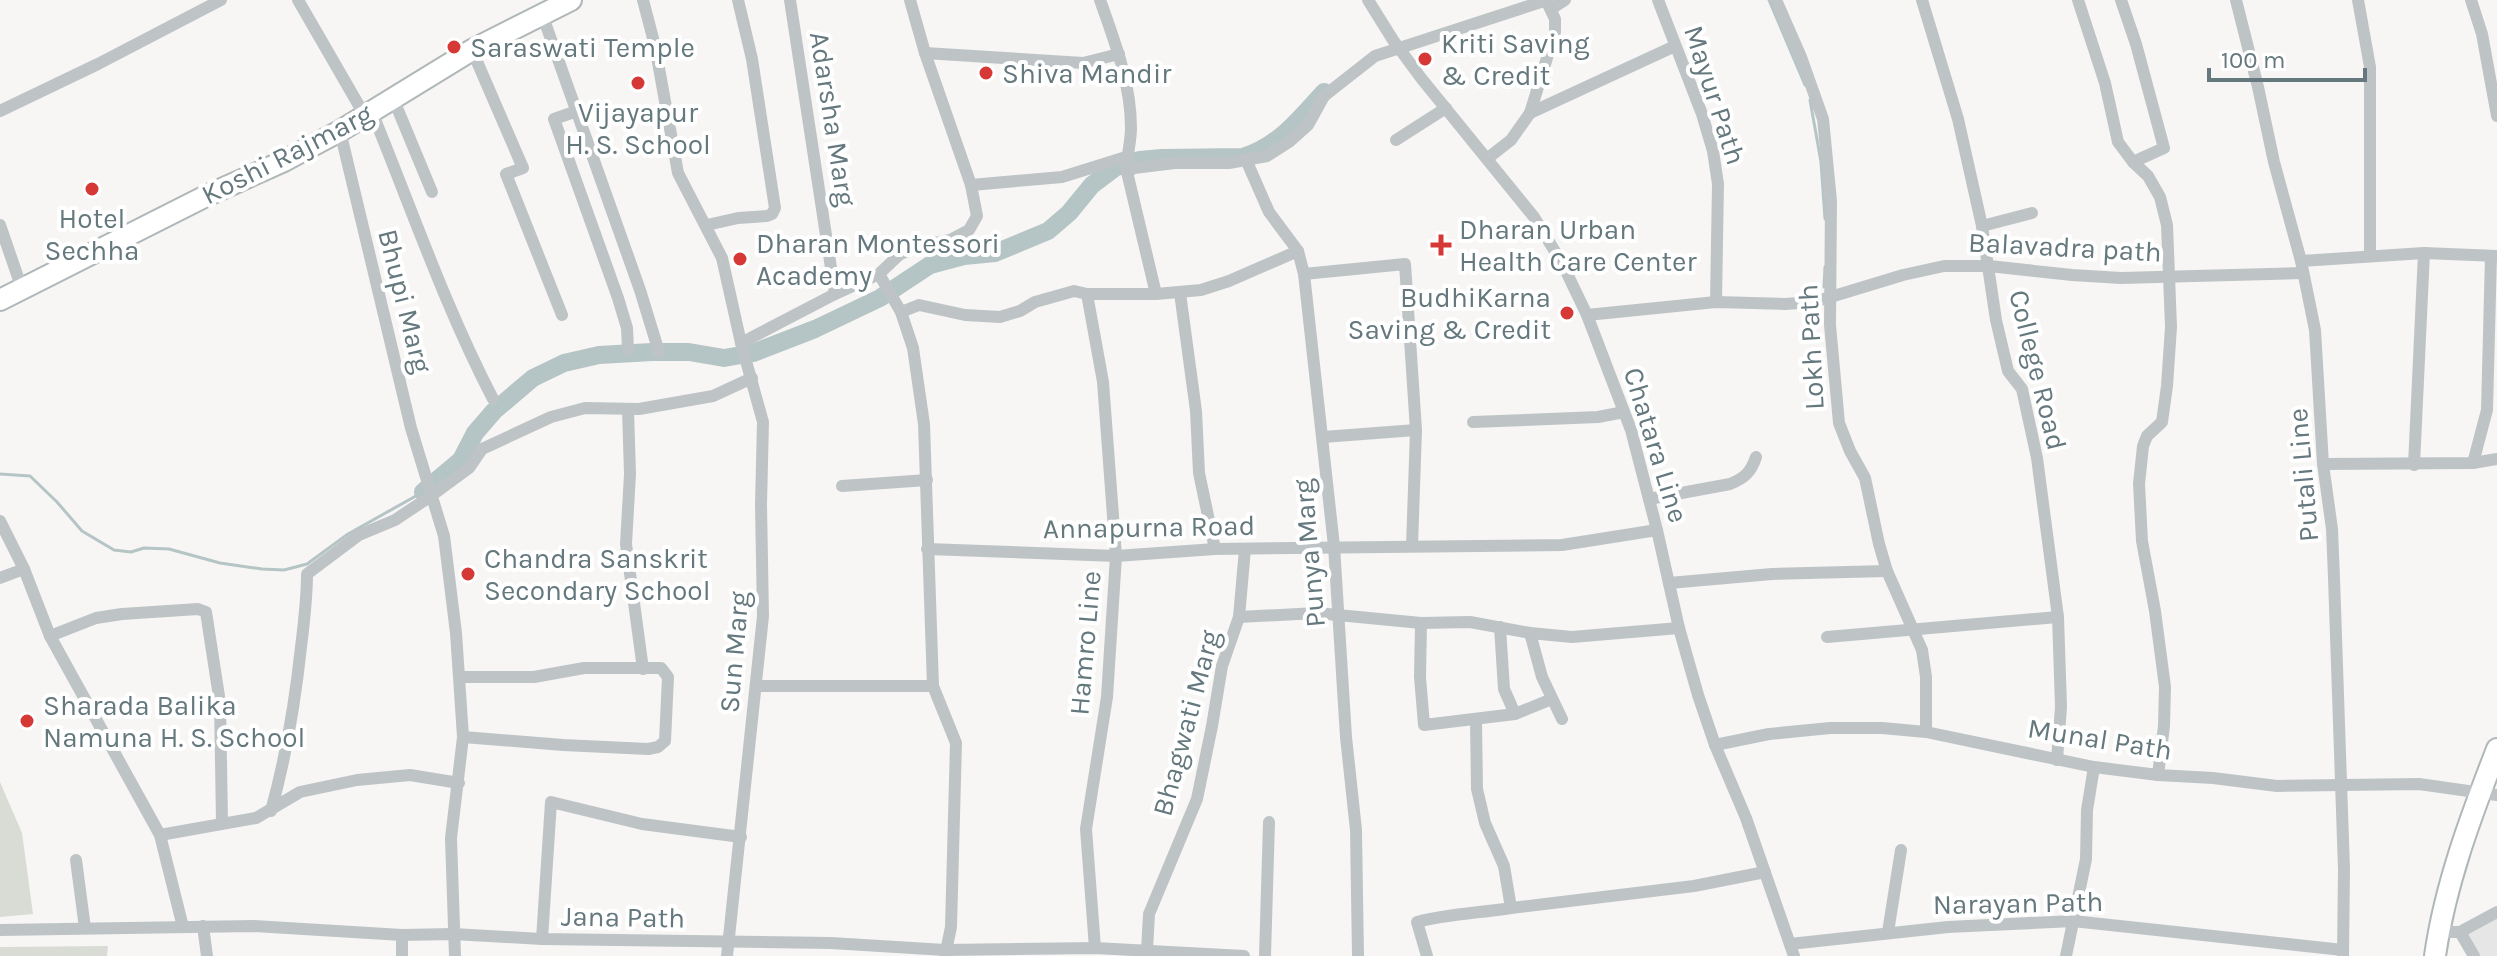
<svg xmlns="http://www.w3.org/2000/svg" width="2497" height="956" font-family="Karla,sans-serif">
<rect width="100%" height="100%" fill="#f7f6f4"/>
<polygon fill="#e5e6e5" points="2497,912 2497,956 2474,956 2460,932"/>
<g fill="#d8dcd4">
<polygon points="0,782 22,833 33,914 0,917"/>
<polygon points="108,946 107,956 0,956 0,947"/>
</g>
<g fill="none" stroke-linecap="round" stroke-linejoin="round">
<g stroke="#b5c4c5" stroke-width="3">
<polyline points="1769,0 1805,85"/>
<polyline points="1810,100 1821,162 1825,219"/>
<polyline points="1824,287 1825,267"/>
<polyline points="0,474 30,476 57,502 82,531 114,550 131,552 144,548 169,549 220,563 262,569 284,570 307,564 348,534 423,492"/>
</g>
<path stroke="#b5c4c5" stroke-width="18" d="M423 492 461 460 475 433 494 411 533 378 564 363 599 355 652 352H689L724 358 753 353 815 329 880 298 930 265 964 256 995 253 1048 231 1069 213 1092 185 1116 167 1140 160 1162 158 1243 157C1280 145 1299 119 1324 92"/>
<defs>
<g id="primary">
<polyline points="0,300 206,196 284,161 340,131 472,50 571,0"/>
<path d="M2435 956C2445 885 2471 816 2497 749"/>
</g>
</defs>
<use href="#primary" stroke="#b0b7b9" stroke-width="24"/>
<g stroke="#bec4c6" stroke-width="12">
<polyline points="298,0 365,116"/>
<polyline points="643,0 655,46 678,173 722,258 741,343 763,422 761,505 763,616 727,956"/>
<polyline points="790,0 835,294"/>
<path d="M1100 0C1115 42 1131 84 1131 128 1131 143 1126 157 1127 172L1156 294"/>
<polyline points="1368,0 1393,40 1421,78 1534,217 1562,263 1587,315 1631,430 1657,530 1679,628 1698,695 1715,745 1746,818 1794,956"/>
<polyline points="1658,0 1702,114 1713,151 1718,184 1716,302"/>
<polyline points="1776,0 1801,57 1823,119 1831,201 1830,325 1839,423 1850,451 1865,478 1879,544 1887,571 1922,650 1926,677 1926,732"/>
<polyline points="1922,0 1958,119 1982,226 1996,320 2008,371 2022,389 2037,458 2058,617 2061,707 2057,760"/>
<polyline points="2078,0 2105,83 2118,142 2133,162 2148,176 2160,197 2167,225 2171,327 2167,386 2162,422 2147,436 2143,446 2139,484 2142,541 2155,611 2165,687 2164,726 2158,775"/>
<polyline points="2121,0 2136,44 2164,148 2133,162"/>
<polyline points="2236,0 2258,87 2274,162 2301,261 2315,330 2323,464 2332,529 2334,578 2344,869 2343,956"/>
<polyline points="2358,0 2370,67 2370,256"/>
<polyline points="2471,0 2482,34 2497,116"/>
<polyline points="1551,9 1565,0"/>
<polyline points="542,14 640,290 659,352"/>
<polyline points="472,50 523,168 506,174 562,315"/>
<polyline points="925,53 1083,63 1119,54"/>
<polyline points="393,98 432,192"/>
<polyline points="0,111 98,64 221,0"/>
<polyline points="577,111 554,119 618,298 627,328 628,350"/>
<path d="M372 112C411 207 445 307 493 399"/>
<polyline points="1530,113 1675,46"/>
<polyline points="340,131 411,428 444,536 456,633 463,737 451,838 455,956"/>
<polyline points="1396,140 1446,108"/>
<polyline points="1488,158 1511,140 1530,113 1555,32 1555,19 1546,0"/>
<polyline points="1247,162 1269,212 1298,251 1304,274 1334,546 1346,737 1356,830 1358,956"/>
<polyline points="1127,172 1134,168 1175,163 1229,163 1267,156 1289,142 1308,125 1324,96 1375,56 1547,0"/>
<polyline points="971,185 1062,177 1126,157"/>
<polyline points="0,225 22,289"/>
<polyline points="707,225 738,218 767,216 772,214 775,208 752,59 738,0"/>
<polyline points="1982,226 2032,213"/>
<polyline points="2301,261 2424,253 2497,256"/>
<polyline points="879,274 901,312 913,348 924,424 933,686 956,743 951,927 945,956"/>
<polyline points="1304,274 1405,264 1416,430 1412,546"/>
<polyline points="1180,293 1196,411 1199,473 1215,549"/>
<polyline points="1087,294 1103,382 1116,556 1107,697 1086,829 1095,948"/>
<polyline points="901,312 919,305 965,315 1000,317 1020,311 1035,302 1074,291 1087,294 1156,294 1201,290 1229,281 1298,251"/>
<polyline points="1587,315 1716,302 1785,304 1814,302 1903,275 1944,266 1989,266 2072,275 2121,278 2303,273"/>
<polyline points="741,343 835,294 879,274 899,255 915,247 950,240 969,230 977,216 971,185 925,53 910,0"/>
<polyline points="628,409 630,474 626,544 643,669"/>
<polyline points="1473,422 1598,417 1624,412"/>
<polyline points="1323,437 1416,430"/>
<polyline points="2473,463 2487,410 2491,256"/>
<polyline points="2323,464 2473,463 2497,459"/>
<polyline points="2414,465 2424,253"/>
<polyline points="842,486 927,480"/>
<path d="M1649 499 1730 484C1745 478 1751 472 1756 457"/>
<polyline points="0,521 24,569 50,636 160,835 183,927"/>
<polyline points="927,549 1116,556 1215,549 1562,545 1657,530"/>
<polyline points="0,578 24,569"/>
<polyline points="1669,583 1772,574 1887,571"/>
<polyline points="1239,617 1317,613 1421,623 1470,622 1530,633 1572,637 1679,628"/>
<polyline points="1421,623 1420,677 1424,725 1515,714 1504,689 1500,627"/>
<polyline points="1530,633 1542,677 1562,719"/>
<polyline points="50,636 96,618 122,614 198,609 206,612 220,703 222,822"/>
<polyline points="1827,637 2058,617"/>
<polyline points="460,677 534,677 584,668 661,668 668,677 665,741 658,747 648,749 563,745 463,737"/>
<polyline points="756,686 933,686"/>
<polyline points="1515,714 1552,699"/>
<polyline points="1476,721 1477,789 1485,823 1504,866 1511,908 1694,886 1765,872"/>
<polyline points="1715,745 1769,734 1830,728 1882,728 1926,732 2094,767 2158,775 2213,778 2277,786 2419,784 2497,795"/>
<path d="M271 811C286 757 295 703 301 647 304 623 307 598 307 574L359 535 395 520 431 496 469 468 482 449 551 417 585 408 639 409 713 396 752 378"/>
<polyline points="160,835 256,818 300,792 357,780 410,775 459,783"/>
<polyline points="76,860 85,928"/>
<polyline points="203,926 207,956"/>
<polyline points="0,930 254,926 402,935 453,934 542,939 831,943 945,950 1095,948 1244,956"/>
<polyline points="1888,932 1901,850"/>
<polyline points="2438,932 2460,932 2497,912"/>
<polyline points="2460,932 2474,956"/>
<polyline points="402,935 402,956"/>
<polyline points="542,939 551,802 642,824 741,837"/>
<polyline points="1790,944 1948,927 2073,921 2343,950"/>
<polyline points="1147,950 1149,914 1197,799 1212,726 1222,666 1239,617 1245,549"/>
<polyline points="1265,956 1269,822"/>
<path d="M1427 956 1417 922C1448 914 1479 913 1511 908"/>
<polyline points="2066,956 2086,859 2087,810 2094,767"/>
</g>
<use href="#primary" stroke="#fff" stroke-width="20"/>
</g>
<g fill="#d63835" stroke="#fff" stroke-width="3">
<circle cx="454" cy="47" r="8"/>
<circle cx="1425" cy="59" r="8"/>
<circle cx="986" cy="73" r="8"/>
<circle cx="638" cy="83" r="8"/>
<circle cx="92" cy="189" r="8"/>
<path d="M1437 233h8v8h8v8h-8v8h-8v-8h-8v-8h8z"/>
<circle cx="740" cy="259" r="8"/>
<circle cx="1567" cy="313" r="8"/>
<circle cx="468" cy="574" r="8"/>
<circle cx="27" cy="721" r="8"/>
</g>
<g text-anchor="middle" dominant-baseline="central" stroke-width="8" stroke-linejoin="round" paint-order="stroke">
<g font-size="28" fill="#64787d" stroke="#fff" text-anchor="start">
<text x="1441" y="43">Kriti Saving<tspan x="1441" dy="32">&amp; Credit</tspan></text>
<text x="470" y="47">Saraswati Temple</text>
<text x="1002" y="73">Shiva Mandir</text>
<text x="638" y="112" text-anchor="middle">Vijayapur<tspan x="638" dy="32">H. S. School</tspan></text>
<text x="92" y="218" text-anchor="middle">Hotel<tspan x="92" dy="32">Sechha</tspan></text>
<text x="1459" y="229">Dharan Urban<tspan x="1459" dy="32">Health Care Center</tspan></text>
<text x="756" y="243">Dharan Montessori<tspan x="756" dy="32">Academy</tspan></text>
<text x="1551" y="297" text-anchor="end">BudhiKarna<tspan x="1551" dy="32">Saving &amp; Credit</tspan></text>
<text x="484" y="558">Chandra Sanskrit<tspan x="484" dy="32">Secondary School</tspan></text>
<text x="43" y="705">Sharada Balika<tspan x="43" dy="32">Namuna H. S. School</tspan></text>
</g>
<g font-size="28" fill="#64787d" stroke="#fff">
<text transform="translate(1715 95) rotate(72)">Mayur Path</text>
<text transform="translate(833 119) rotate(81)">Adarsha Marg</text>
<text transform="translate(287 154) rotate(-27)">Koshi Rajmarg</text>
<text transform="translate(2065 247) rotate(3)">Balavadra path</text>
<text transform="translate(405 301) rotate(76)">Bhupi Marg</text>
<text transform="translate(1811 347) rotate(-93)">Lokh Path</text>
<text transform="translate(2038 370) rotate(76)">College Road</text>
<text transform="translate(1656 445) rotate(73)">Chatara Line</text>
<text transform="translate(2303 475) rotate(-95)">Putali Line</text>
<text transform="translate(1149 527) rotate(-1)">Annapurna Road</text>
<text transform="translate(1309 553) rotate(-95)">Punya Marg</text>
<text transform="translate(1085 643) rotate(-85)">Hamro Line</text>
<text transform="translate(734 652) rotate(-85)">Sun Marg</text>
<text transform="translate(1186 723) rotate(-75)">Bhagwati Marg</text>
<text transform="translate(2100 739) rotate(9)">Munal Path</text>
<text transform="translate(2018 903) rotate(-1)">Narayan Path</text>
<text transform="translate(623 917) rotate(1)">Jana Path</text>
</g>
</g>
<path d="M2209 68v12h156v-12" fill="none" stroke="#64787d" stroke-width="4"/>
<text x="2221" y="68" font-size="24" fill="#64787d" stroke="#ffffff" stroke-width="6" paint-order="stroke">100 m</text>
</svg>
